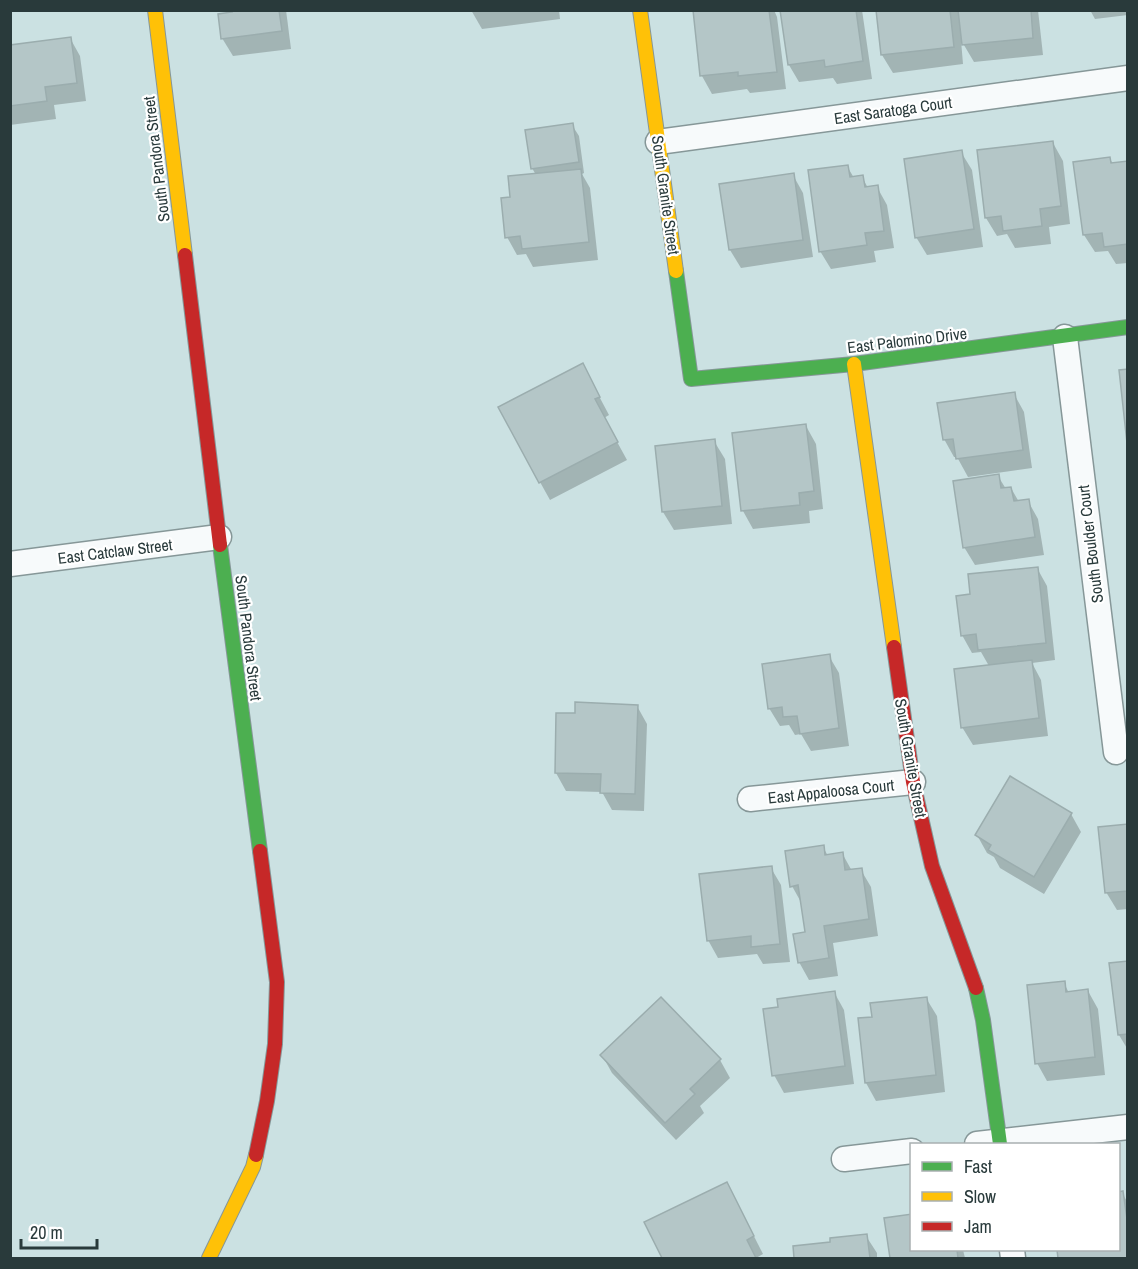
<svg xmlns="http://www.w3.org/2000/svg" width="1138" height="1269" font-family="'Archivo Narrow',sans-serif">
<rect width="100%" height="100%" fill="#cbe1e2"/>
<g fill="#0003">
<polygon points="233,10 286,10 291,49 233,56 222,38"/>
<polygon points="559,10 560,19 482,29 471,10"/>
<polygon points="694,10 774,10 777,17 786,89 750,93 747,89 712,94 702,76"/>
<polygon points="782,10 862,10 872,79 837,84 833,78 799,82 789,65"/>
<polygon points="877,10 1038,10 1043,55 974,62 961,40 963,64 893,73 882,55"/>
<polygon points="1090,10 1128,10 1128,15 1095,19"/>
<polygon points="70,38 80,56 86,101 54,105 56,119 10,125 10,46"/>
<polygon points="572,125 579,136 584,173 582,174 590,188 598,260 533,267 526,254 517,255 507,237 512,198 536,175 532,168"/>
<polygon points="1053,143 1063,161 1070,224 1049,227 1051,244 1015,248 1007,234 997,236 986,218"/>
<polygon points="961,152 972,170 983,247 927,255 916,237"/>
<polygon points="1110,159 1113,164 1128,162 1128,263 1116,264 1108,251 1095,252 1084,235"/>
<polygon points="847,166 854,178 862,177 868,188 877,187 887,205 894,248 874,251 876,262 831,269 820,251"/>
<polygon points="793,175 803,193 813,257 741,268 730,250 721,185"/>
<polygon points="592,383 609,415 604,418 627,460 550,500 540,482"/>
<polygon points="1014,394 1024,412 1032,468 968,477 957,457 954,457 944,439"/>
<polygon points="806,426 816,444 823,509 809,511 810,523 753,529 743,511"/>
<polygon points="714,441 725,459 732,524 674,530 663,512 656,447"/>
<polygon points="998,476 1006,489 1011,488 1019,502 1028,501 1038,519 1044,555 975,565 964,547"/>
<polygon points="1037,568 1047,586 1055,660 1032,663 1041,680 1048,736 973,745 962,727 989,666 981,652 972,653 962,635 972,595"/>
<polygon points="829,656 839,673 849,746 811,751 801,734 795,735 789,725 780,726 769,708"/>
<polygon points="637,706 647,724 644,811 612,810 602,792 566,791 556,773 576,714"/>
<polygon points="1071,814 1081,832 1044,894 1000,868 994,857 987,853 977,835"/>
<polygon points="1128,826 1128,909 1117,910 1106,892"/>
<polygon points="823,847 828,856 842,853 852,871 861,870 871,887 878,936 833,943 838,976 809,980 799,962 806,933 802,904 792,886"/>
<polygon points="771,868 781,885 790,962 763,964 757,954 718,958 708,940"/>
<polygon points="1128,963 1128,1050 1119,1035"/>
<polygon points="1064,983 1069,993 1088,991 1098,1009 1105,1075 1047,1081 1037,1063"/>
<polygon points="834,992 844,1010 854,1084 784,1093 774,1075 780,1008"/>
<polygon points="926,998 937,1016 945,1092 876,1101 866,1083"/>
<polygon points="602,1055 720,1060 730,1078 700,1106 704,1113 676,1140 612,1073"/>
<polygon points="1122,1193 1128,1203 1128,1258 1060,1258 1058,1250 1118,1250"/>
<polygon points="736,1201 763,1254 756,1258 664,1258 646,1223"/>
<polygon points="886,1219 912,1250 963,1250 965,1258 891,1258"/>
<polygon points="866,1236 877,1253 877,1258 796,1258 794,1248 832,1243"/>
</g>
<g fill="#b4c6c7" stroke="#9badae" stroke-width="1.5">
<polygon points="231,10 279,10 282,31 221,39 218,14 232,12"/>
<polygon points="693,10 769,10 777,72 738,76 738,72 700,76"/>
<polygon points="780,10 856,10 863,61 825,67 824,60 788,65"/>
<polygon points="876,10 950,10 954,47 881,55"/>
<polygon points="958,10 1031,10 1033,38 962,45"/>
<polygon points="71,37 77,83 45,87 47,101 10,106 10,45"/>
<polygon points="573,123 579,162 531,169 525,130"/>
<polygon points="1053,141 1061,206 1040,209 1042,226 1003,231 1001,216 985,218 977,150"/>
<polygon points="962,150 974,229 915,238 904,159"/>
<polygon points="1110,157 1111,163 1128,161 1128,244 1104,247 1102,233 1083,235 1073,162"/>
<polygon points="848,165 850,177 863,175 865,187 878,185 884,231 865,233 867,245 819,252 808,170"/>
<polygon points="581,169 589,242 522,249 520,236 505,238 501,198 510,197 508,176"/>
<polygon points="794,173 803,240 729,250 719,184"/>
<polygon points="583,363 600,397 595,399 618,442 539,483 498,407"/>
<polygon points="1128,369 1128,443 1127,443 1119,370"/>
<polygon points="1015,392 1023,450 956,459 953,439 943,440 937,403"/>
<polygon points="806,424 814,491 799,493 800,505 741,511 732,433"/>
<polygon points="715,439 722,506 662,512 655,446"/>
<polygon points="999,474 1001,488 1011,487 1014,501 1029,499 1035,537 963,548 953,481"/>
<polygon points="1038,567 1046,643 978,650 976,634 961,636 956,596 970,594 968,574"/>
<polygon points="830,654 839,728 800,734 797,716 783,717 782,707 768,709 762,664"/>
<polygon points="1032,660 1039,718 961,728 954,669"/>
<polygon points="575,702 638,705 635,794 600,793 601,774 555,773 556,713 575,713"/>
<polygon points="1010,776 1072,813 1034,877 988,850 991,845 975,835"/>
<polygon points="1128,824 1128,891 1105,893 1098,827"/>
<polygon points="824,845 825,855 843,852 845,870 862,868 869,919 824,926 829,958 798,963 793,934 805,932 798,885 790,887 785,851"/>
<polygon points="772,866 780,944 751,947 751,936 707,941 699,874"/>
<polygon points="1128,961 1128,1034 1118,1035 1109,963"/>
<polygon points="1065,981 1066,992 1088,989 1095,1057 1035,1064 1027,985"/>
<polygon points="835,991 845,1066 772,1076 763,1009 778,1007 777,999"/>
<polygon points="661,997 721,1059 690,1089 695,1094 665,1123 600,1055"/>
<polygon points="927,997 936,1075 865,1083 858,1018 872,1017 870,1003"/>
<polygon points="727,1182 754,1236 747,1240 756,1258 662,1258 644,1222"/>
<polygon points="1123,1191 1128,1226 1128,1258 1058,1258 1057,1250 1118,1250 1118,1192"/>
<polygon points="912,1214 912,1250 957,1250 958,1258 890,1258 884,1218"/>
<polygon points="867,1234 870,1258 794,1258 793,1246 830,1242 830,1238"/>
</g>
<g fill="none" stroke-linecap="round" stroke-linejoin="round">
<defs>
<g id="street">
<polyline points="658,142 1128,78"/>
<polyline points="1065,337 1116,752"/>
<polyline points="10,564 219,537"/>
<polyline points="750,799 913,782"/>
<polyline points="977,1144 1128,1127"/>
<polyline points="844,1159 912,1151"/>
<polyline points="1012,1250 1013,1258"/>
</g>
<g id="fast">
<polyline points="676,271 691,379 854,364 1128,327"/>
<polyline points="220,545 260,851"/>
<polyline points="976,988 983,1020 1000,1144"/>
</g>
<g id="slow">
<polyline points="155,10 185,255"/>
<polyline points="640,10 676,271"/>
<polyline points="854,364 894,647"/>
<polyline points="209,1258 253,1167 256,1155"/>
</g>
<g id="jam">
<polyline points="185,255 220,545"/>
<polyline points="894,647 913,782 932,866 976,988"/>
<polyline points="256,1155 267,1101 275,1044 277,982 260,851"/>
</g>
</defs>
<use href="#street" stroke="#869798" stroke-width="27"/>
<use href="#fast" stroke="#869798" stroke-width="16"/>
<use href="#slow" stroke="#869798" stroke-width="16"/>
<use href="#jam" stroke="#869798" stroke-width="16"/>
<use href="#street" stroke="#f7fafb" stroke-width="24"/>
<use href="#fast" stroke="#4caf50" stroke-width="14"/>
<use href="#slow" stroke="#ffc107" stroke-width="14"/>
<use href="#jam" stroke="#c62828" stroke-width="14"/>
</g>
<g text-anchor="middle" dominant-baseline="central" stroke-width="4.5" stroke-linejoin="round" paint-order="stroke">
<g font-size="16" fill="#293a3b" stroke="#fff">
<text transform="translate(893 110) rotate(-8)">East Saratoga Court</text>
<text transform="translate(156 159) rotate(-97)">South Pandora Street</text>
<text transform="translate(666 195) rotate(82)">South Granite Street</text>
<text transform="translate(907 340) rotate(-7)">East Palomino Drive</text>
<text transform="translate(1090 544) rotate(-97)">South Boulder Court</text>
<text transform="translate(115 551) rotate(-7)">East Catclaw Street</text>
<text transform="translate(249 638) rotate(83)">South Pandora Street</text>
<text transform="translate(911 758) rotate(80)">South Granite Street</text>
<text transform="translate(831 791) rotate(-6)">East Appaloosa Court</text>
</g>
</g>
<rect width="1138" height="1269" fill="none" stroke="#293a3b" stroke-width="24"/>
<rect x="910" y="1143" width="210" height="108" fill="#ffffff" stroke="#a9b0b1" stroke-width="1.5"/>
<rect x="922" y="1162" width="30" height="9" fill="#4caf50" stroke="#a9b0b1" stroke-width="1.5"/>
<text x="964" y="1173" font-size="18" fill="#293a3b">Fast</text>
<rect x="922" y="1192" width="30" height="9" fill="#ffc107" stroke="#a9b0b1" stroke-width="1.5"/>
<text x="964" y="1203" font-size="18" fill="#293a3b">Slow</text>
<rect x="922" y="1222" width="30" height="9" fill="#c62828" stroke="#a9b0b1" stroke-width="1.5"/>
<text x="964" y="1233" font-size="18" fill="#293a3b">Jam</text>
<path d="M21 1239v9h76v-9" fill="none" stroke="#293a3b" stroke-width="3"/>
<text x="30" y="1239" font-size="18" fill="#293a3b" stroke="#ffffff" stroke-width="4.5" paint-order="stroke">20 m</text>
</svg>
